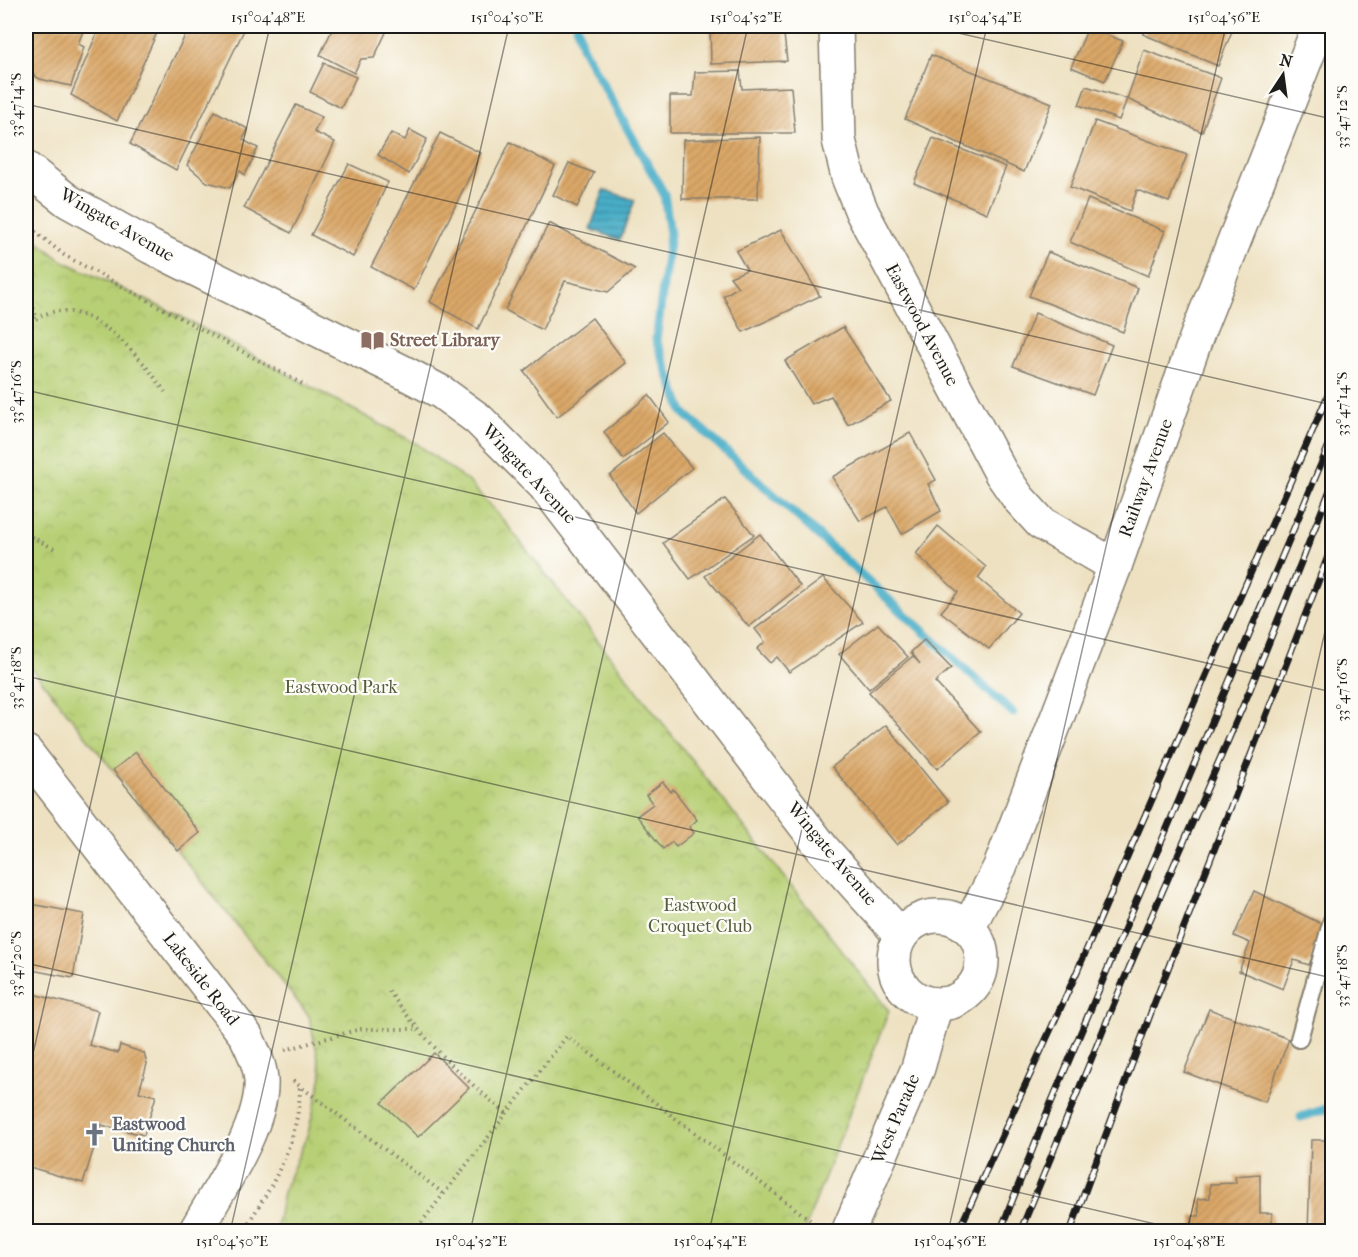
<svg xmlns="http://www.w3.org/2000/svg" width="1358" height="1257" font-family="'IM FELL French Canon',serif">
<defs>
<pattern id="park-crowns" width="20" height="18" patternUnits="userSpaceOnUse" patternTransform="scale(1.5)"><rect width="20" height="18" fill="#b7cf74"/><path d="M2 6a3 3 0 1 1 6 0M12 15a3 3 0 1 1 6 0" fill="none" stroke="#9db164"/></pattern>
<pattern id="water-rules" width="6" height="5" patternUnits="userSpaceOnUse" patternTransform="scale(1.5)"><rect width="6" height="5" fill="#48aec8"/><path d="M0 2.5h6" fill="none" stroke="#3b8da2"/></pattern>
<pattern id="building-hatch" width="6" height="6" patternUnits="userSpaceOnUse" patternTransform="scale(1.5)"><rect width="6" height="6" fill="#daa767"/><path d="M-1 1l2-2M0 6l6-6M5 7l2-2" fill="none" stroke="#ba8f59"/></pattern>
</defs>
<rect width="100%" height="100%" fill="#fdfcf7"/>
<filter id="ink" filterUnits="userSpaceOnUse"><feTurbulence type="fractalNoise" baseFrequency=".0167" numOctaves="2"/><feDisplacementMap in="SourceGraphic" scale="12" xChannelSelector="R" yChannelSelector="G"/><feConvolveMatrix kernelMatrix="1 2 1 2 8 2 1 2 1" color-interpolation-filters="sRGB"/></filter>
<filter id="wash" filterUnits="userSpaceOnUse"><feTurbulence type="fractalNoise" baseFrequency=".008" numOctaves="4" result="noise"/><feDisplacementMap in="SourceGraphic" scale="24" xChannelSelector="R" yChannelSelector="G"/><feGaussianBlur stdDeviation="1.35" result="paint"/><feColorMatrix in="noise" values="0 0 0 0 0 0 0 0 0 0 0 0 0 0 0 0 0 1.4 0 .05"/><feComposite in="paint" operator="in"/></filter>
<g filter="url(#wash)">
<rect width="100%" height="100%" fill="#eee1c1"/>
<polygon fill="url(#park-crowns)" stroke="#6a7648" stroke-width="1.5" points="26,232 61,260 178,315 417,444 470,483 504,521 889,1011 804,1231 276,1231 283,1192 308,1133 322,1076 309,1016 26,661"/>
<polygon fill="url(#water-rules)" stroke="#326572" stroke-width="1.5" points="604,190 635,200 620,240 590,229"/>
<g fill="none" stroke-linecap="round" stroke-linejoin="round">
<g stroke="#48aec8" stroke-width="9">
<polyline points="577,26 582,47 664,194 670,234 656,340 683,412 1013,713"/>
<polyline points="1301,1117 1332,1107"/>
</g>
</g>
<g id="blocks">
<g fill="url(#building-hatch)">
<polygon points="30,26 85,26 78,44 84,47 71,86 40,79 26,71 26,37"/>
<polygon points="100,26 160,26 117,121 71,95"/>
<polygon points="190,26 246,26 176,170 130,144"/>
<polygon points="334,26 389,26 374,58 361,59 354,73 320,55"/>
<polygon points="710,26 783,26 787,61 711,64"/>
<polygon points="1147,26 1234,26 1218,66 1143,34"/>
<polygon points="1088,28 1123,41 1105,81 1071,67"/>
<polygon points="1144,50 1221,78 1202,132 1127,99"/>
<polygon points="931,55 1052,103 1024,172 905,119"/>
<polygon points="324,63 356,77 341,108 310,92"/>
<polygon points="740,71 742,89 791,87 795,133 670,133 670,96 693,96 695,72"/>
<polygon points="1086,86 1127,99 1119,120 1079,105"/>
<polygon points="296,105 322,117 314,132 335,142 291,233 244,208"/>
<polygon points="215,111 248,129 243,140 258,148 245,175 240,171 230,188 207,182 187,165"/>
<polygon points="1095,121 1187,155 1169,202 1137,190 1130,211 1070,187"/>
<polygon points="410,130 427,139 409,174 378,155 391,133 405,140"/>
<polygon points="440,133 481,153 414,290 371,267"/>
<polygon points="760,137 758,199 682,199 683,140"/>
<polygon points="933,138 1006,167 987,213 914,183"/>
<polygon points="510,142 555,166 478,329 430,302"/>
<polygon points="569,163 594,173 577,207 553,195"/>
<polygon points="349,164 388,182 353,257 311,235"/>
<polygon points="1088,199 1165,231 1148,276 1070,242"/>
<polygon points="549,223 635,269 608,292 565,281 542,330 505,310"/>
<polygon points="781,230 820,296 743,332 723,296 738,287 730,277 747,270 736,251"/>
<polygon points="1048,252 1138,288 1123,332 1029,296"/>
<polygon points="1035,313 1112,345 1093,395 1013,366"/>
<polygon points="592,318 626,363 557,417 524,371"/>
<polygon points="843,327 891,401 848,425 831,396 811,404 785,361"/>
<polygon points="649,395 669,422 623,459 604,432"/>
<polygon points="663,433 692,468 636,513 610,476"/>
<polygon points="910,433 936,480 928,484 941,511 902,534 887,507 860,521 832,477"/>
<polygon points="725,499 754,535 690,579 663,543"/>
<polygon points="938,526 986,567 978,578 1019,613 989,649 941,612 958,592 916,554"/>
<polygon points="760,534 800,586 749,627 705,576"/>
<polygon points="823,578 863,622 789,672 777,657 770,663 757,649 765,642 755,629"/>
<polygon points="878,624 908,657 869,689 839,654"/>
<polygon points="924,640 951,668 935,682 981,732 937,769 869,692 913,656 920,664 911,652"/>
<polygon points="886,725 948,802 897,845 832,767"/>
<polygon points="136,752 200,833 178,851 113,770"/>
<polygon points="663,782 671,792 673,789 697,820 689,827 694,833 676,847 672,842 663,849 637,816 653,804 646,795"/>
<polygon points="1254,891 1324,925 1309,965 1294,960 1283,989 1239,971 1250,943 1234,936"/>
<polygon points="26,903 84,914 73,978 26,969"/>
<polygon points="26,992 98,1011 89,1045 118,1053 120,1045 144,1053 147,1064 139,1092 156,1096 144,1135 101,1125 83,1183 26,1166"/>
<polygon points="1209,1009 1289,1039 1265,1102 1184,1072"/>
<polygon points="434,1053 469,1088 418,1137 382,1103"/>
<polygon points="1311,1140 1332,1140 1332,1232 1308,1232"/>
<polygon points="1260,1174 1260,1213 1272,1213 1272,1232 1184,1232 1184,1228 1192,1227 1192,1216 1199,1216 1198,1199 1210,1198 1210,1184 1236,1183 1235,1176"/>
</g>
</g>
</g>
<g filter="url(#ink)">
<use href="#blocks" fill-opacity="0" stroke="#857e6e" stroke-width="1.5"/>
<g fill="none" stroke-linecap="round" stroke-linejoin="round">
<defs>
<polyline id="service" points="1299,1039 1332,920"/>
<g id="minor">
<polyline points="836,26 839,140 848,177 862,212 1001,473 1019,499 1041,523 1115,566"/>
<polyline points="26,168 68,201 151,247 403,372 441,392 478,419 544,485 823,849 901,936"/>
<path d="M26 752 246 1036C253 1051 260 1064 261 1080 264 1125 217 1192 195 1232"/>
<circle cx="938" cy="960" r="44"/>
<polyline points="968,928 1000,867 1115,566 1199,330 1319,26"/>
<polyline points="848,1232 918,1068 936,1004"/>
</g>
</defs>
<use href="#service" stroke="#857e6e" stroke-width="20"/>
<use href="#minor" stroke="#857e6e" stroke-width="36"/>
<g stroke="#857e6e" stroke-width="4" stroke-dasharray="1.5 4.5" stroke-linecap="butt">
<polyline points="26,224 64,255 306,386"/>
<polyline points="26,285 36,316"/>
<path d="M26 326C76 280 138 352 165 392"/>
<polyline points="26,534 55,549"/>
<path d="M389 991C422 1038 461 1077 506 1113"/>
<polyline points="285,1050 360,1029 415,1029"/>
<polyline points="293,1081 443,1193"/>
<path d="M242 1232C273 1187 300 1140 300 1085"/>
<polyline points="414,1232 567,1036 814,1223"/>
</g>
<use href="#service" stroke="#fff" stroke-width="16"/>
<use href="#minor" stroke="#fff" stroke-width="33"/>
<defs>
<g id="rail">
<polyline points="958,1232 1076,974 1332,386"/>
<polyline points="1000,1232 1048,1110 1332,438"/>
<polyline points="1020,1232 1123,982 1249,692 1332,485"/>
<polyline points="1070,1232 1153,1007 1332,546"/>
</g>
</defs>
<use href="#rail" stroke="#1c1c1c" stroke-width="7"/>
<use href="#rail" stroke="#fdfcf7" stroke-width="4.5" stroke-dasharray="14" stroke-linecap="butt"/>
</g>
</g>
<path fill="none" stroke="#1c1c1c" stroke-width="1.5" stroke-opacity="0.45" d="M928 26 1332 119M26 48 31 26M26 104 1332 405M26 390 1332 692M26 676 1332 978M26 963 1190 1232M26 1084 270 26M230 1232 509 26M470 1232 748 26M709 1232 987 26M948 1232 1226 26M1187 1232 1332 601"/>
<defs>
<symbol id="library-bare" viewBox="-9 -9 18 18"><path d="M-6-4Q-3-5.5-.7-3.5V5Q-3 3-6 4ZM6-4Q3-5.5 .7-3.5V5Q3 3 6 4Z" fill="#8d6e63" stroke="#fdfcf7" stroke-width="2.5" paint-order="stroke"/></symbol>
<symbol id="church-bare" viewBox="-9 -9 18 18"><path d="M-1.2-6h2.4v3.5h3.3v2.4h-3.3V6h-2.4V-.1h-3.3v-2.4h3.3Z" fill="#6b7280" stroke="#fdfcf7" stroke-width="2.5" paint-order="stroke"/></symbol>
</defs>
<g fill-rule="evenodd">
<use href="#library-bare" x="356" y="324" width="33" height="33"/>
<use href="#church-bare" x="78" y="1118" width="33" height="33"/>
</g>
<g text-anchor="middle" dominant-baseline="central" stroke-width="4.5" stroke-linejoin="round" paint-order="stroke">
<g font-size="18" fill="#1c1c1c" stroke="#fdfcf7">
<text transform="translate(117 225) rotate(30)">Wingate Avenue</text>
<text transform="translate(922 325) rotate(62)">Eastwood Avenue</text>
<text transform="translate(529 474) rotate(47)">Wingate Avenue</text>
<text transform="translate(1146 478) rotate(-70)">Railway Avenue</text>
<text transform="translate(832 854) rotate(50)">Wingate Avenue</text>
<text transform="translate(201 979) rotate(52)">Lakeside Road</text>
<text transform="translate(896 1119) rotate(-67)">West Parade</text>
</g>
<g font-size="18" font-weight="bold" fill="#785e54" stroke="#fdfcf7" text-anchor="start">
<text x="390" y="340">Street Library</text>
</g>
<g font-size="18" fill="#525b3b" stroke="#fdfcf7">
<text x="341" y="687">Eastwood Park</text>
<text x="700" y="905">Eastwood<tspan x="700" dy="21">Croquet Club</tspan></text>
</g>
<g font-size="18" font-weight="bold" fill="#5b616d" stroke="#fdfcf7" text-anchor="start">
<text x="112" y="1124">Eastwood<tspan x="112" dy="21">Uniting Church</tspan></text>
</g>
</g>
<rect width="1358" height="1257" fill="none" stroke="#fdfcf7" stroke-width="66"/>
<g transform="translate(1283 75) rotate(13)" stroke="#fdfcf7" stroke-width="4.5" paint-order="stroke">
<path d="M0-4.5L10 22L0 15L-10 22Z" fill="#1c1c1c"/>
<text y="-9" font-size="16" font-weight="bold" text-anchor="middle" fill="#1c1c1c">N</text>
</g>
<rect x="33" y="33" width="1292" height="1191" fill="none" stroke="#1c1c1c" stroke-width="2"/>
<g font-size="15" text-anchor="middle" fill="#1c1c1c">
<text x="268" y="22">151°04'48"E</text>
<text x="507" y="22">151°04'50"E</text>
<text x="746" y="22">151°04'52"E</text>
<text x="985" y="22">151°04'54"E</text>
<text x="1224" y="22">151°04'56"E</text>
<text transform="translate(16 105) rotate(-90)" y="5">33°47'14"S</text>
<text transform="translate(1342 117) rotate(-90)" y="5">33°47'12"S</text>
<text transform="translate(16 392) rotate(-90)" y="5">33°47'16"S</text>
<text transform="translate(1342 404) rotate(-90)" y="5">33°47'14"S</text>
<text transform="translate(16 678) rotate(-90)" y="5">33°47'18"S</text>
<text transform="translate(1342 690) rotate(-90)" y="5">33°47'16"S</text>
<text transform="translate(16 964) rotate(-90)" y="5">33°47'20"S</text>
<text transform="translate(1342 976) rotate(-90)" y="5">33°47'18"S</text>
<text x="232" y="1246">151°04'50"E</text>
<text x="471" y="1246">151°04'52"E</text>
<text x="710" y="1246">151°04'54"E</text>
<text x="950" y="1246">151°04'56"E</text>
<text x="1189" y="1246">151°04'58"E</text>
</g>
</svg>
